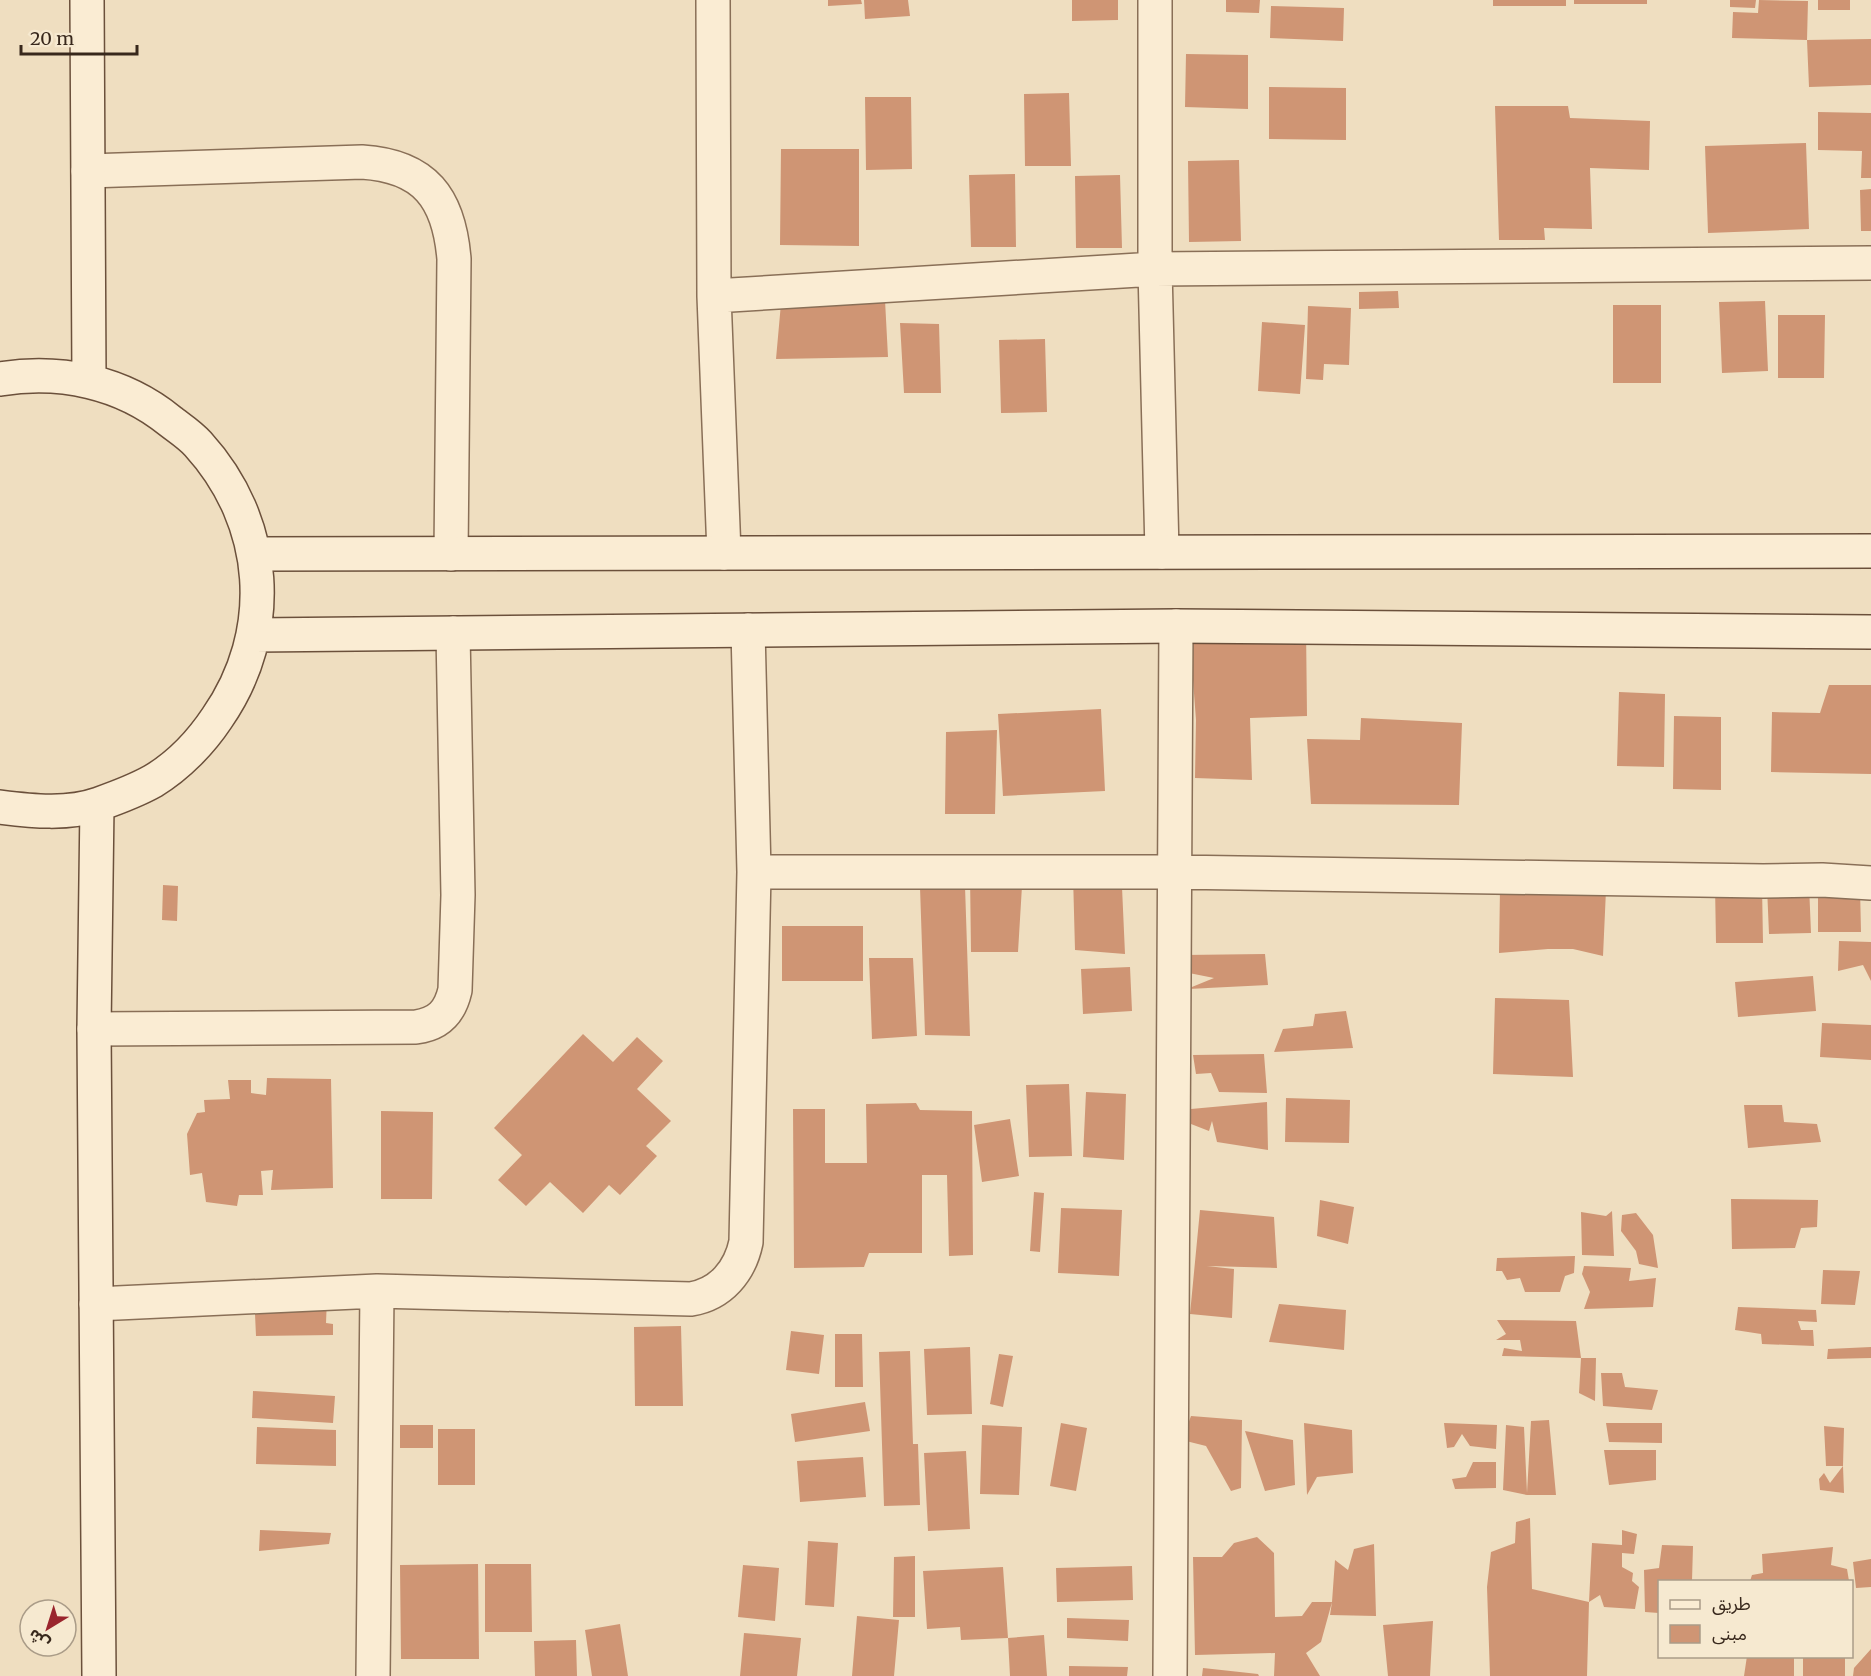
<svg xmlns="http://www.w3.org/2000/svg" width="1871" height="1676" font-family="Merriweather,'Noto Sans Arabic',serif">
  <rect width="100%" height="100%" fill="#efdec0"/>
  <!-- building -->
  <path fill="#cf9574" d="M 828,0 L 861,0 L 862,4 L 828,6 Z
    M 864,0 L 908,0 L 910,16 L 865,19 Z
    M 1072,0 L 1118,0 L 1118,20 L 1072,21 Z
    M 1226,0 L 1260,0 L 1259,13 L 1226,12 Z
    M 1493,0 L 1566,0 L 1566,6 L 1493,6 Z
    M 1574,0 L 1647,0 L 1647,4 L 1574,4 Z
    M 1730,0 L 1756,0 L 1755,8 L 1730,7 Z
    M 1759,0 L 1808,1 L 1807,40 L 1732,38 L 1733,12 L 1758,13 Z
    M 1818,0 L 1850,0 L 1850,10 L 1818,10 Z
    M 1271,6 L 1344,8 L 1343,41 L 1270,38 Z
    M 1871,39 L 1871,85 L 1809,87 L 1807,40 Z
    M 1186,54 L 1248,55 L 1248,109 L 1185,107 Z
    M 1269,87 L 1346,88 L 1346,140 L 1269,139 Z
    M 1069,93 L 1071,166 L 1025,166 L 1024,94 Z
    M 865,97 L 911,97 L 912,169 L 866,170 Z
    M 1495,106 L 1568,106 L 1570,118 L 1650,121 L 1649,170 L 1590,168 L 1592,229 L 1544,228 L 1545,240 L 1499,240 Z
    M 1818,112 L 1871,113 L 1871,178 L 1861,178 L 1862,151 L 1818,150 Z
    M 1806,143 L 1809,229 L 1708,233 L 1705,146 Z
    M 781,149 L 859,149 L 859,246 L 780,245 Z
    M 1239,160 L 1241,241 L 1189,242 L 1188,161 Z
    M 1015,174 L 1016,247 L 971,247 L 969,175 Z
    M 1120,175 L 1122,248 L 1076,248 L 1075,176 Z
    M 1871,189 L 1871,231 L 1861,231 L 1860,190 Z
    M 783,281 L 884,281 L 888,357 L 776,359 Z
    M 1398,291 L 1399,308 L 1359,309 L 1359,292 Z
    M 1765,301 L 1768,371 L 1722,373 L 1719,302 Z
    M 1613,305 L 1661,305 L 1661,383 L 1613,383 Z
    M 1308,306 L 1351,308 L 1349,365 L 1324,364 L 1323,380 L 1306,379 Z
    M 1778,315 L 1825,315 L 1824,378 L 1778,378 Z
    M 1262,322 L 1305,325 L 1300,394 L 1258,391 Z
    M 900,323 L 939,324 L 941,393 L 904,393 Z
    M 1045,339 L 1047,412 L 1001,413 L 999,340 Z
    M 1306,627 L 1307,716 L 1250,718 L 1252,780 L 1195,778 L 1196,720 L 1190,640 Z
    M 1829,685 L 1871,685 L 1871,774 L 1771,772 L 1772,712 L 1820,713 Z
    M 1619,692 L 1665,694 L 1664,767 L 1617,766 Z
    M 1101,709 L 1105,791 L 1003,796 L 998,714 Z
    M 1674,716 L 1721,717 L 1721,790 L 1673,789 Z
    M 1361,718 L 1462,723 L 1459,805 L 1311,804 L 1307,739 L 1360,740 Z
    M 997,730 L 995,814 L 945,814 L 946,732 Z
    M 970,874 L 1022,886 L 1018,952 L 971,952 Z
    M 1073,875 L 1122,887 L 1125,954 L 1075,950 Z
    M 163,885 L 178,886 L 177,921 L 162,920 Z
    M 1715,885 L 1762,885 L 1763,943 L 1716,943 Z
    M 1809,885 L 1811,933 L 1769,934 L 1767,887 Z
    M 965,886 L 970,1036 L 925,1035 L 920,887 Z
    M 1818,888 L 1860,888 L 1861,932 L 1818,932 Z
    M 1500,889 L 1606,890 L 1603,956 L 1573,949 L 1548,949 L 1499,953 Z
    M 782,926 L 863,926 L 863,981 L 782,981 Z
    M 1839,941 L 1871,942 L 1871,981 L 1863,965 L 1838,971 Z
    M 1265,954 L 1268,985 L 1187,989 L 1214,978 L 1189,973 L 1184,955 Z
    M 869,958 L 913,958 L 917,1036 L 872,1039 Z
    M 1130,967 L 1132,1011 L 1083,1014 L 1081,969 Z
    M 1813,976 L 1816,1011 L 1738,1017 L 1735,982 Z
    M 1495,998 L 1569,1000 L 1573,1077 L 1493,1074 Z
    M 1346,1011 L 1353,1048 L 1274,1052 L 1283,1029 L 1313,1026 L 1315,1014 Z
    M 1822,1023 L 1871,1025 L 1871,1060 L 1820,1057 Z
    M 583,1034 L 613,1062 L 637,1037 L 663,1061 L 637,1089 L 671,1121 L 646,1146 L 657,1156 L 620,1195 L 609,1185 L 583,1213 L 550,1182 L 526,1206 L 498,1180 L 522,1155 L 494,1128 Z
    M 1264,1054 L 1267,1093 L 1219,1092 L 1211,1073 L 1196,1074 L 1193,1055 Z
    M 267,1078 L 331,1079 L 333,1188 L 271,1190 L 273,1170 L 261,1171 L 263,1195 L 239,1195 L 237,1206 L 206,1202 L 202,1173 L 190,1175 L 187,1134 L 197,1113 L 205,1112 L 204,1100 L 230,1099 L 228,1080 L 251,1080 L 251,1093 L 266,1095 Z
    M 1069,1084 L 1072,1156 L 1029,1157 L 1026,1085 Z
    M 1086,1092 L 1126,1094 L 1124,1160 L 1083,1157 Z
    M 1286,1098 L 1350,1100 L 1349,1143 L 1285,1142 Z
    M 1267,1102 L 1268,1150 L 1217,1142 L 1212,1121 L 1209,1131 L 1191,1124 L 1191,1109 Z
    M 916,1103 L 920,1110 L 972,1111 L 973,1255 L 949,1256 L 947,1175 L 922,1175 L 922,1253 L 869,1253 L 864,1267 L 794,1268 L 793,1109 L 825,1109 L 825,1163 L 867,1163 L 866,1104 Z
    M 1744,1105 L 1782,1105 L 1784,1122 L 1817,1124 L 1821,1142 L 1748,1148 Z
    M 381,1111 L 433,1112 L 432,1199 L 381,1199 Z
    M 1010,1119 L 1019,1176 L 982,1182 L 974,1125 Z
    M 1034,1192 L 1044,1193 L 1040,1252 L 1030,1251 Z
    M 1731,1199 L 1818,1200 L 1817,1227 L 1801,1228 L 1795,1248 L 1732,1249 Z
    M 1320,1200 L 1354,1207 L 1348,1244 L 1317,1236 Z
    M 1061,1208 L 1122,1210 L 1119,1276 L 1058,1273 Z
    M 1200,1210 L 1274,1217 L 1277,1268 L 1207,1266 L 1234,1269 L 1232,1318 L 1190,1314 Z
    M 1612,1211 L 1614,1256 L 1582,1255 L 1581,1212 L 1606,1216 Z
    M 1636,1213 L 1653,1235 L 1658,1268 L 1639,1264 L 1636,1251 L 1621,1231 L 1622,1215 Z
    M 1575,1256 L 1574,1273 L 1565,1276 L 1560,1292 L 1525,1292 L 1520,1278 L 1507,1280 L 1502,1271 L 1496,1271 L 1497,1258 Z
    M 1584,1266 L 1631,1268 L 1629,1281 L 1656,1278 L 1653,1307 L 1584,1309 L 1590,1292 L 1582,1274 Z
    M 1823,1270 L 1860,1271 L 1855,1305 L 1821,1304 Z
    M 254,1292 L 327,1298 L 326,1323 L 333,1324 L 333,1335 L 256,1336 Z
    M 1279,1304 L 1346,1310 L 1344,1350 L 1269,1342 Z
    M 1738,1307 L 1816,1310 L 1817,1322 L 1798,1321 L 1801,1330 L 1813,1330 L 1814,1346 L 1762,1344 L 1761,1334 L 1735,1330 Z
    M 1497,1320 L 1576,1321 L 1581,1358 L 1502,1356 L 1504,1348 L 1522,1351 L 1520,1340 L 1496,1340 L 1506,1334 Z
    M 681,1326 L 683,1406 L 635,1406 L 634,1327 Z
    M 791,1331 L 824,1335 L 819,1374 L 786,1370 Z
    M 835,1334 L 862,1334 L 863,1387 L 835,1387 Z
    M 970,1347 L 972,1414 L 927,1415 L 924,1349 Z
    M 1871,1347 L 1871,1358 L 1827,1359 L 1828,1349 Z
    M 910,1351 L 913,1444 L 918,1444 L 920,1505 L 884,1506 L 879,1352 Z
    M 999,1354 L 1013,1356 L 1003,1407 L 990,1404 Z
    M 1581,1358 L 1596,1358 L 1595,1401 L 1579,1393 Z
    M 1601,1373 L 1622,1373 L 1625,1387 L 1658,1390 L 1652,1410 L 1603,1406 Z
    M 253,1391 L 335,1396 L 333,1423 L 252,1418 Z
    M 865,1402 L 870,1431 L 795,1442 L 791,1414 Z
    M 1191,1416 L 1242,1420 L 1241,1488 L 1231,1491 L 1206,1446 L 1182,1440 Z
    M 1549,1420 L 1556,1495 L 1527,1495 L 1503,1490 L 1506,1425 L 1524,1427 L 1527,1493 L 1531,1421 Z
    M 1061,1423 L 1087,1428 L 1076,1491 L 1050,1486 Z
    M 1304,1423 L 1352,1430 L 1353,1473 L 1317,1477 L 1307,1495 Z
    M 1444,1423 L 1497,1425 L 1496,1449 L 1470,1446 L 1462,1434 L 1454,1447 L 1447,1448 Z
    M 1606,1423 L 1662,1423 L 1662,1443 L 1609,1442 Z
    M 400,1425 L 433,1425 L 433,1448 L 400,1448 Z
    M 982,1425 L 1022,1427 L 1019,1495 L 980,1494 Z
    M 1824,1426 L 1844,1428 L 1843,1466 L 1826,1466 Z
    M 257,1427 L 336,1430 L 336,1466 L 256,1464 Z
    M 438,1429 L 475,1429 L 475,1485 L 438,1485 Z
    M 1245,1431 L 1293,1440 L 1295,1485 L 1265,1491 Z
    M 1604,1450 L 1656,1450 L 1656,1480 L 1609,1485 Z
    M 966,1451 L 970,1529 L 928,1531 L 924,1453 Z
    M 863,1457 L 866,1497 L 800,1502 L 797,1461 Z
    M 1473,1462 L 1496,1462 L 1496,1488 L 1455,1489 L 1452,1479 L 1466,1477 Z
    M 1843,1466 L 1844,1493 L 1820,1490 L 1819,1479 L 1824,1473 L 1830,1483 Z
    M 1530,1518 L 1532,1589 L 1589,1602 L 1587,1676 L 1490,1676 L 1487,1587 L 1491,1552 L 1515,1543 L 1516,1522 Z
    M 260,1530 L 331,1533 L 329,1544 L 259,1551 Z
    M 1622,1530 L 1637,1534 L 1634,1554 L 1622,1553 L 1622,1567 L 1633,1573 L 1632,1581 L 1639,1587 L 1635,1609 L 1604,1607 L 1600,1595 L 1589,1602 L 1592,1543 L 1622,1545 Z
    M 1257,1537 L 1274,1553 L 1275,1617 L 1302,1616 L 1312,1602 L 1332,1602 L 1335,1560 L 1348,1570 L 1354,1549 L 1374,1544 L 1376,1616 L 1330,1615 L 1332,1602 L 1321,1642 L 1306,1653 L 1320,1676 L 1274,1676 L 1275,1653 L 1195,1655 L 1193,1557 L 1222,1557 L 1234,1543 Z
    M 808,1541 L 838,1543 L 834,1607 L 805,1605 Z
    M 1662,1545 L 1693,1546 L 1692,1581 L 1659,1581 L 1659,1613 L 1645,1612 L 1644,1570 L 1659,1568 Z
    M 1833,1547 L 1831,1565 L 1847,1569 L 1849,1581 L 1750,1581 L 1752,1575 L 1763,1573 L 1762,1554 Z
    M 915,1556 L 915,1617 L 893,1617 L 894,1557 Z
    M 1871,1559 L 1871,1587 L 1856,1588 L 1853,1562 Z
    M 478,1564 L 479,1659 L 401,1659 L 400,1565 Z
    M 485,1564 L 531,1564 L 532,1632 L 485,1632 Z
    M 743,1565 L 779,1568 L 775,1621 L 738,1617 Z
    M 1132,1566 L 1133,1600 L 1057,1602 L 1056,1568 Z
    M 1003,1567 L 1008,1638 L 961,1640 L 960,1627 L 927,1629 L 923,1571 Z
    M 857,1616 L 899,1620 L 894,1676 L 852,1676 Z
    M 1067,1618 L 1129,1620 L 1128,1641 L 1067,1638 Z
    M 1433,1621 L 1430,1676 L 1388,1676 L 1383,1625 Z
    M 620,1624 L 628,1676 L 592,1676 L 585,1630 Z
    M 744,1633 L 801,1638 L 797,1676 L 740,1676 Z
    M 1044,1635 L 1047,1676 L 1010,1676 L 1008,1638 Z
    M 576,1640 L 577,1676 L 535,1676 L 534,1641 Z
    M 1871,1649 L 1871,1676 L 1853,1676 L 1854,1668 Z
    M 1747,1656 L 1794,1657 L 1794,1676 L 1744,1676 Z
    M 1803,1656 L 1845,1656 L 1845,1676 L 1803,1676 Z
    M 1069,1666 L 1128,1667 L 1127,1676 L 1069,1676 Z
    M 1203,1668 L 1258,1674 L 1259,1676 L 1202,1676 Z"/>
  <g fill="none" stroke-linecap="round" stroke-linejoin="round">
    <defs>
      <path id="street" d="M 713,0 L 714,296 L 724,553
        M 1155,0 L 1155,269 L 1162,552
        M 88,171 L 362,162 C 425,166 449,198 454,259 L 451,554
        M 714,296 L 1155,269 L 1871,263
        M 748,630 L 754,872
        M 94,1029 L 416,1027 C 439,1024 450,1012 455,990 L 458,895 L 453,633
        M 96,1304 L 377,1291 L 691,1299 C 721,1294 740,1271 746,1242 L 754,872 L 1173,872 L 1763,881 L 1822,880 L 1871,883
        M 373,1676 L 377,1291
        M 1170,1676 L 1176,626"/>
      <path id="secondary" d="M 87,0 L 89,380
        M 0,379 C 60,369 122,382 170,421 C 179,428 190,435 198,444 C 269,522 277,632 217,718 C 201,742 178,766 153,781 C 137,790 116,798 99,804 C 68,815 32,811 0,807
        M 255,554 L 1871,551
        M 255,635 L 1176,626 L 1871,632
        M 97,805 L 94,1029 L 99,1676"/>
    </defs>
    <!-- street casing -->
    <use href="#street" stroke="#896f57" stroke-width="36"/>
    <!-- secondary casing -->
    <use href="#secondary" stroke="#6b503b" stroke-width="36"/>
    <!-- street -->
    <use href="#street" stroke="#faecd3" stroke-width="33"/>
    <!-- secondary -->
    <use href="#secondary" stroke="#faecd3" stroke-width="33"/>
  </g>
  <!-- legend -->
  <rect x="1658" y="1580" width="195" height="78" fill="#f6e9d0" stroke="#aa9c88" stroke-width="1.5"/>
  <rect x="1670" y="1600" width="30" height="9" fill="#faecd3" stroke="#aa9c88" stroke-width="1.5"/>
  <text x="1712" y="1610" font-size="18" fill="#38281c">طريق</text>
  <rect x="1670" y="1625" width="30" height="18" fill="#cf9574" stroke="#aa9c88" stroke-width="1.5"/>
  <text x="1712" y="1640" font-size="18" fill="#38281c">مبنى</text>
  <!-- north arrow -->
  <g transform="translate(48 1628) rotate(218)"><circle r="28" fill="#f6e9d0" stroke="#aa9c88" stroke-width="1.5"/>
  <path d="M0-4.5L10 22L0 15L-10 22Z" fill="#9a252d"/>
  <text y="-9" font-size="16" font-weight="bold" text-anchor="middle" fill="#38281c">ش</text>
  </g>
  <!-- scale -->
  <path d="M21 45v9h116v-9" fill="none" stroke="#38281c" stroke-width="3"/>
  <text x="30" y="45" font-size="18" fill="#38281c" stroke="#f6e9d0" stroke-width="4.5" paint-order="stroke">20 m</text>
</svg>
